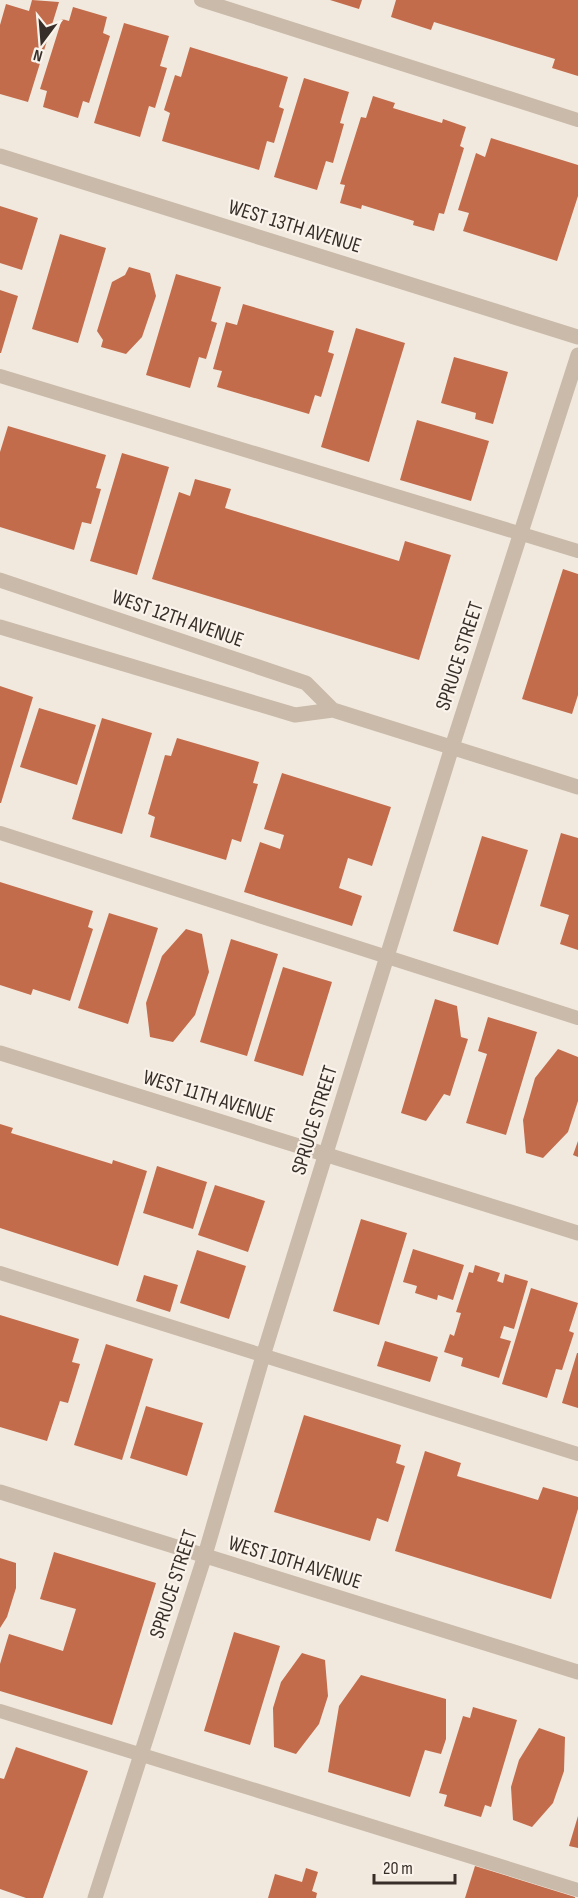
<svg xmlns="http://www.w3.org/2000/svg" width="578" height="1898" font-family="'Sofia Sans Condensed',sans-serif">
  <rect width="100%" height="100%" fill="#f2e9de"/>
  <!-- building -->
  <path fill="#c26c4c" d="M 32,0 L 59,2 L 28,102 L 0,94 L 0,25 L 6,4 L 29,11 Z
    M 330,0 L 362,0 L 359,9 Z
    M 396,0 L 578,0 L 578,76 L 552,68 L 555,59 L 434,22 L 431,30 L 391,17 Z
    M 73,7 L 107,17 L 103,33 L 110,36 L 89,103 L 83,101 L 78,118 L 43,107 L 47,91 L 40,89 L 62,19 L 69,21 Z
    M 124,23 L 169,36 L 160,66 L 167,68 L 155,108 L 149,106 L 140,137 L 94,123 Z
    M 190,47 L 288,77 L 279,107 L 284,109 L 274,143 L 267,141 L 259,170 L 162,141 L 170,113 L 164,110 L 175,75 L 181,77 Z
    M 304,78 L 349,92 L 340,123 L 344,124 L 333,163 L 326,161 L 317,190 L 274,177 Z
    M 373,96 L 395,103 L 393,108 L 442,123 L 443,119 L 466,127 L 460,146 L 464,148 L 444,214 L 439,213 L 434,231 L 413,225 L 414,221 L 362,205 L 361,209 L 340,203 L 345,185 L 340,184 L 361,117 L 366,118 Z
    M 491,138 L 578,165 L 578,196 L 557,261 L 463,231 L 469,213 L 458,210 L 476,153 L 485,157 Z
    M 0,206 L 38,218 L 22,270 L 0,263 Z
    M 60,234 L 106,248 L 78,343 L 32,329 Z
    M 129,267 L 150,273 L 156,296 L 142,337 L 126,354 L 101,347 L 103,340 L 97,331 L 112,282 L 125,275 Z
    M 176,274 L 221,287 L 211,321 L 217,323 L 206,359 L 199,357 L 190,388 L 146,375 Z
    M 0,290 L 18,296 L 1,353 L 0,353 Z
    M 243,304 L 334,331 L 328,352 L 334,354 L 321,397 L 315,395 L 309,414 L 217,387 L 222,371 L 213,369 L 226,322 L 237,325 Z
    M 356,328 L 405,343 L 369,462 L 321,447 Z
    M 454,357 L 508,372 L 493,424 L 475,419 L 476,413 L 441,403 Z
    M 417,420 L 489,441 L 471,501 L 400,480 Z
    M 8,426 L 106,455 L 96,488 L 101,489 L 91,524 L 82,522 L 74,550 L 0,527 L 0,452 Z
    M 122,453 L 169,467 L 137,575 L 90,561 Z
    M 195,479 L 231,489 L 225,508 L 399,561 L 405,541 L 451,555 L 419,660 L 152,579 L 179,492 L 190,496 Z
    M 563,569 L 578,574 L 578,695 L 572,714 L 522,699 Z
    M 0,686 L 33,697 L 1,803 L 0,803 Z
    M 39,708 L 96,725 L 77,785 L 20,767 Z
    M 102,718 L 152,733 L 122,834 L 72,819 Z
    M 177,738 L 259,762 L 253,783 L 258,784 L 241,842 L 232,839 L 226,860 L 150,837 L 155,817 L 148,814 L 165,755 L 171,756 Z
    M 282,773 L 391,807 L 372,866 L 348,858 L 339,888 L 362,896 L 352,926 L 244,892 L 260,842 L 280,849 L 284,835 L 264,829 Z
    M 561,833 L 578,838 L 578,950 L 560,944 L 569,915 L 540,906 Z
    M 482,836 L 528,850 L 498,945 L 453,931 Z
    M 0,882 L 93,911 L 88,927 L 93,929 L 70,1001 L 33,989 L 31,995 L 0,985 Z
    M 109,913 L 158,928 L 128,1024 L 78,1008 Z
    M 186,929 L 202,934 L 209,972 L 195,1015 L 173,1042 L 150,1037 L 146,1003 L 162,956 Z
    M 231,939 L 278,954 L 247,1056 L 200,1042 Z
    M 283,967 L 332,982 L 303,1076 L 254,1061 Z
    M 435,999 L 457,1006 L 461,1037 L 468,1039 L 450,1096 L 444,1094 L 426,1121 L 401,1113 Z
    M 488,1017 L 537,1032 L 506,1135 L 466,1123 L 487,1054 L 478,1051 Z
    M 558,1049 L 578,1057 L 578,1101 L 568,1132 L 543,1158 L 526,1153 L 523,1120 L 535,1078 Z
    M 0,1124 L 13,1128 L 11,1133 L 112,1164 L 113,1160 L 147,1171 L 118,1266 L 0,1228 Z
    M 578,1141 L 578,1157 L 573,1155 Z
    M 157,1166 L 207,1182 L 193,1229 L 143,1213 Z
    M 215,1185 L 265,1201 L 248,1252 L 198,1235 Z
    M 361,1219 L 407,1233 L 379,1325 L 333,1311 Z
    M 413,1249 L 464,1265 L 453,1300 L 438,1295 L 437,1300 L 415,1293 L 417,1286 L 403,1282 Z
    M 197,1250 L 246,1266 L 229,1319 L 180,1303 Z
    M 475,1265 L 500,1273 L 497,1281 L 503,1283 L 505,1274 L 528,1281 L 514,1329 L 504,1326 L 500,1338 L 511,1341 L 499,1378 L 461,1366 L 463,1358 L 444,1352 L 450,1334 L 454,1336 L 461,1313 L 456,1312 L 469,1272 L 473,1273 Z
    M 144,1275 L 178,1285 L 170,1312 L 136,1301 Z
    M 531,1288 L 578,1303 L 569,1331 L 574,1333 L 562,1370 L 556,1369 L 547,1398 L 502,1384 Z
    M 0,1315 L 79,1339 L 72,1362 L 80,1364 L 68,1403 L 60,1401 L 47,1441 L 0,1427 Z
    M 385,1341 L 438,1357 L 430,1382 L 377,1366 Z
    M 106,1344 L 153,1359 L 122,1460 L 74,1445 Z
    M 577,1353 L 578,1353 L 578,1408 L 562,1403 Z
    M 146,1406 L 203,1423 L 187,1476 L 130,1458 Z
    M 304,1415 L 401,1445 L 396,1463 L 405,1466 L 388,1522 L 377,1518 L 370,1541 L 274,1512 Z
    M 425,1451 L 461,1463 L 457,1476 L 538,1500 L 543,1487 L 578,1497 L 578,1509 L 551,1599 L 395,1551 Z
    M 54,1552 L 156,1583 L 112,1725 L 0,1691 L 0,1664 L 9,1634 L 63,1651 L 76,1609 L 40,1599 Z
    M 0,1558 L 16,1563 L 16,1588 L 7,1617 L 0,1628 Z
    M 234,1632 L 280,1646 L 250,1745 L 204,1731 Z
    M 302,1653 L 325,1660 L 328,1696 L 319,1724 L 296,1754 L 274,1747 L 273,1708 L 281,1682 Z
    M 361,1675 L 446,1699 L 446,1739 L 441,1754 L 425,1750 L 410,1797 L 328,1772 L 339,1706 Z
    M 473,1707 L 517,1720 L 491,1807 L 485,1805 L 481,1817 L 444,1806 L 447,1795 L 439,1793 L 463,1716 L 470,1718 Z
    M 539,1728 L 565,1737 L 564,1771 L 553,1803 L 532,1827 L 513,1820 L 511,1787 L 519,1760 Z
    M 16,1747 L 88,1771 L 43,1898 L 26,1898 L 0,1889 L 0,1778 L 4,1779 Z
    M 578,1816 L 578,1848 L 569,1846 Z
    M 475,1866 L 575,1897 L 575,1898 L 465,1898 Z
    M 306,1868 L 318,1872 L 312,1891 L 317,1893 L 316,1898 L 268,1898 L 275,1874 L 302,1882 Z"/>
  <g fill="none" stroke-linecap="round" stroke-linejoin="round">
    <!-- service -->
    <path stroke="#cabaaa" stroke-width="14" d="M 201,0 L 578,120
      M 0,376 L 578,551
      M 0,833 L 578,1018
      M 0,1273 L 578,1454
      M 0,1711 L 578,1890"/>
    <!-- minor -->
    <path stroke="#cabaaa" stroke-width="15" d="M 0,156 L 578,337
      M 0,1053 L 578,1233
      M 0,1492 L 578,1672
      M 95,1898 L 205,1555 L 263,1356 L 452,747 L 578,355"/>
    <!-- tertiary -->
    <path stroke="#cabaaa" stroke-width="15" d="M 0,580 L 306,683 L 333,710
      M 0,627 L 295,715 L 333,710 L 578,787"/>
  </g>
  <g text-anchor="middle" stroke-width="4.5" stroke-linejoin="round" paint-order="stroke">
    <!-- street labels -->
    <g font-size="21" fill="#382e29" stroke="#f9f3eb">
      <text transform="translate(295 226) rotate(17)" y="7">WEST 13TH AVENUE</text>
      <text transform="translate(178 618) rotate(19)" y="7">WEST 12TH AVENUE</text>
      <text transform="translate(459 656) rotate(-72)" y="7">SPRUCE STREET</text>
      <text transform="translate(209 1096) rotate(17)" y="7">WEST 11TH AVENUE</text>
      <text transform="translate(314 1120) rotate(-73)" y="7">SPRUCE STREET</text>
      <text transform="translate(295 1562) rotate(17)" y="7">WEST 10TH AVENUE</text>
      <text transform="translate(173 1584) rotate(-72)" y="7">SPRUCE STREET</text>
    </g>
  </g>
  <!-- north arrow -->
  <g transform="translate(42 42) rotate(196)" stroke="#f9f3eb" stroke-width="4.5" paint-order="stroke">
  <path d="M0-4.5L10 22L0 15L-10 22Z" fill="#382e29"/>
  <text y="-9" font-size="16" font-weight="bold" text-anchor="middle" fill="#382e29">N</text>
  </g>
  <!-- scale -->
  <path d="M374 1874v9h81v-9" fill="none" stroke="#382e29" stroke-width="3"/>
  <text x="383" y="1874" font-size="18" fill="#382e29" stroke="#f9f3eb" stroke-width="4.5" paint-order="stroke">20 m</text>
</svg>
